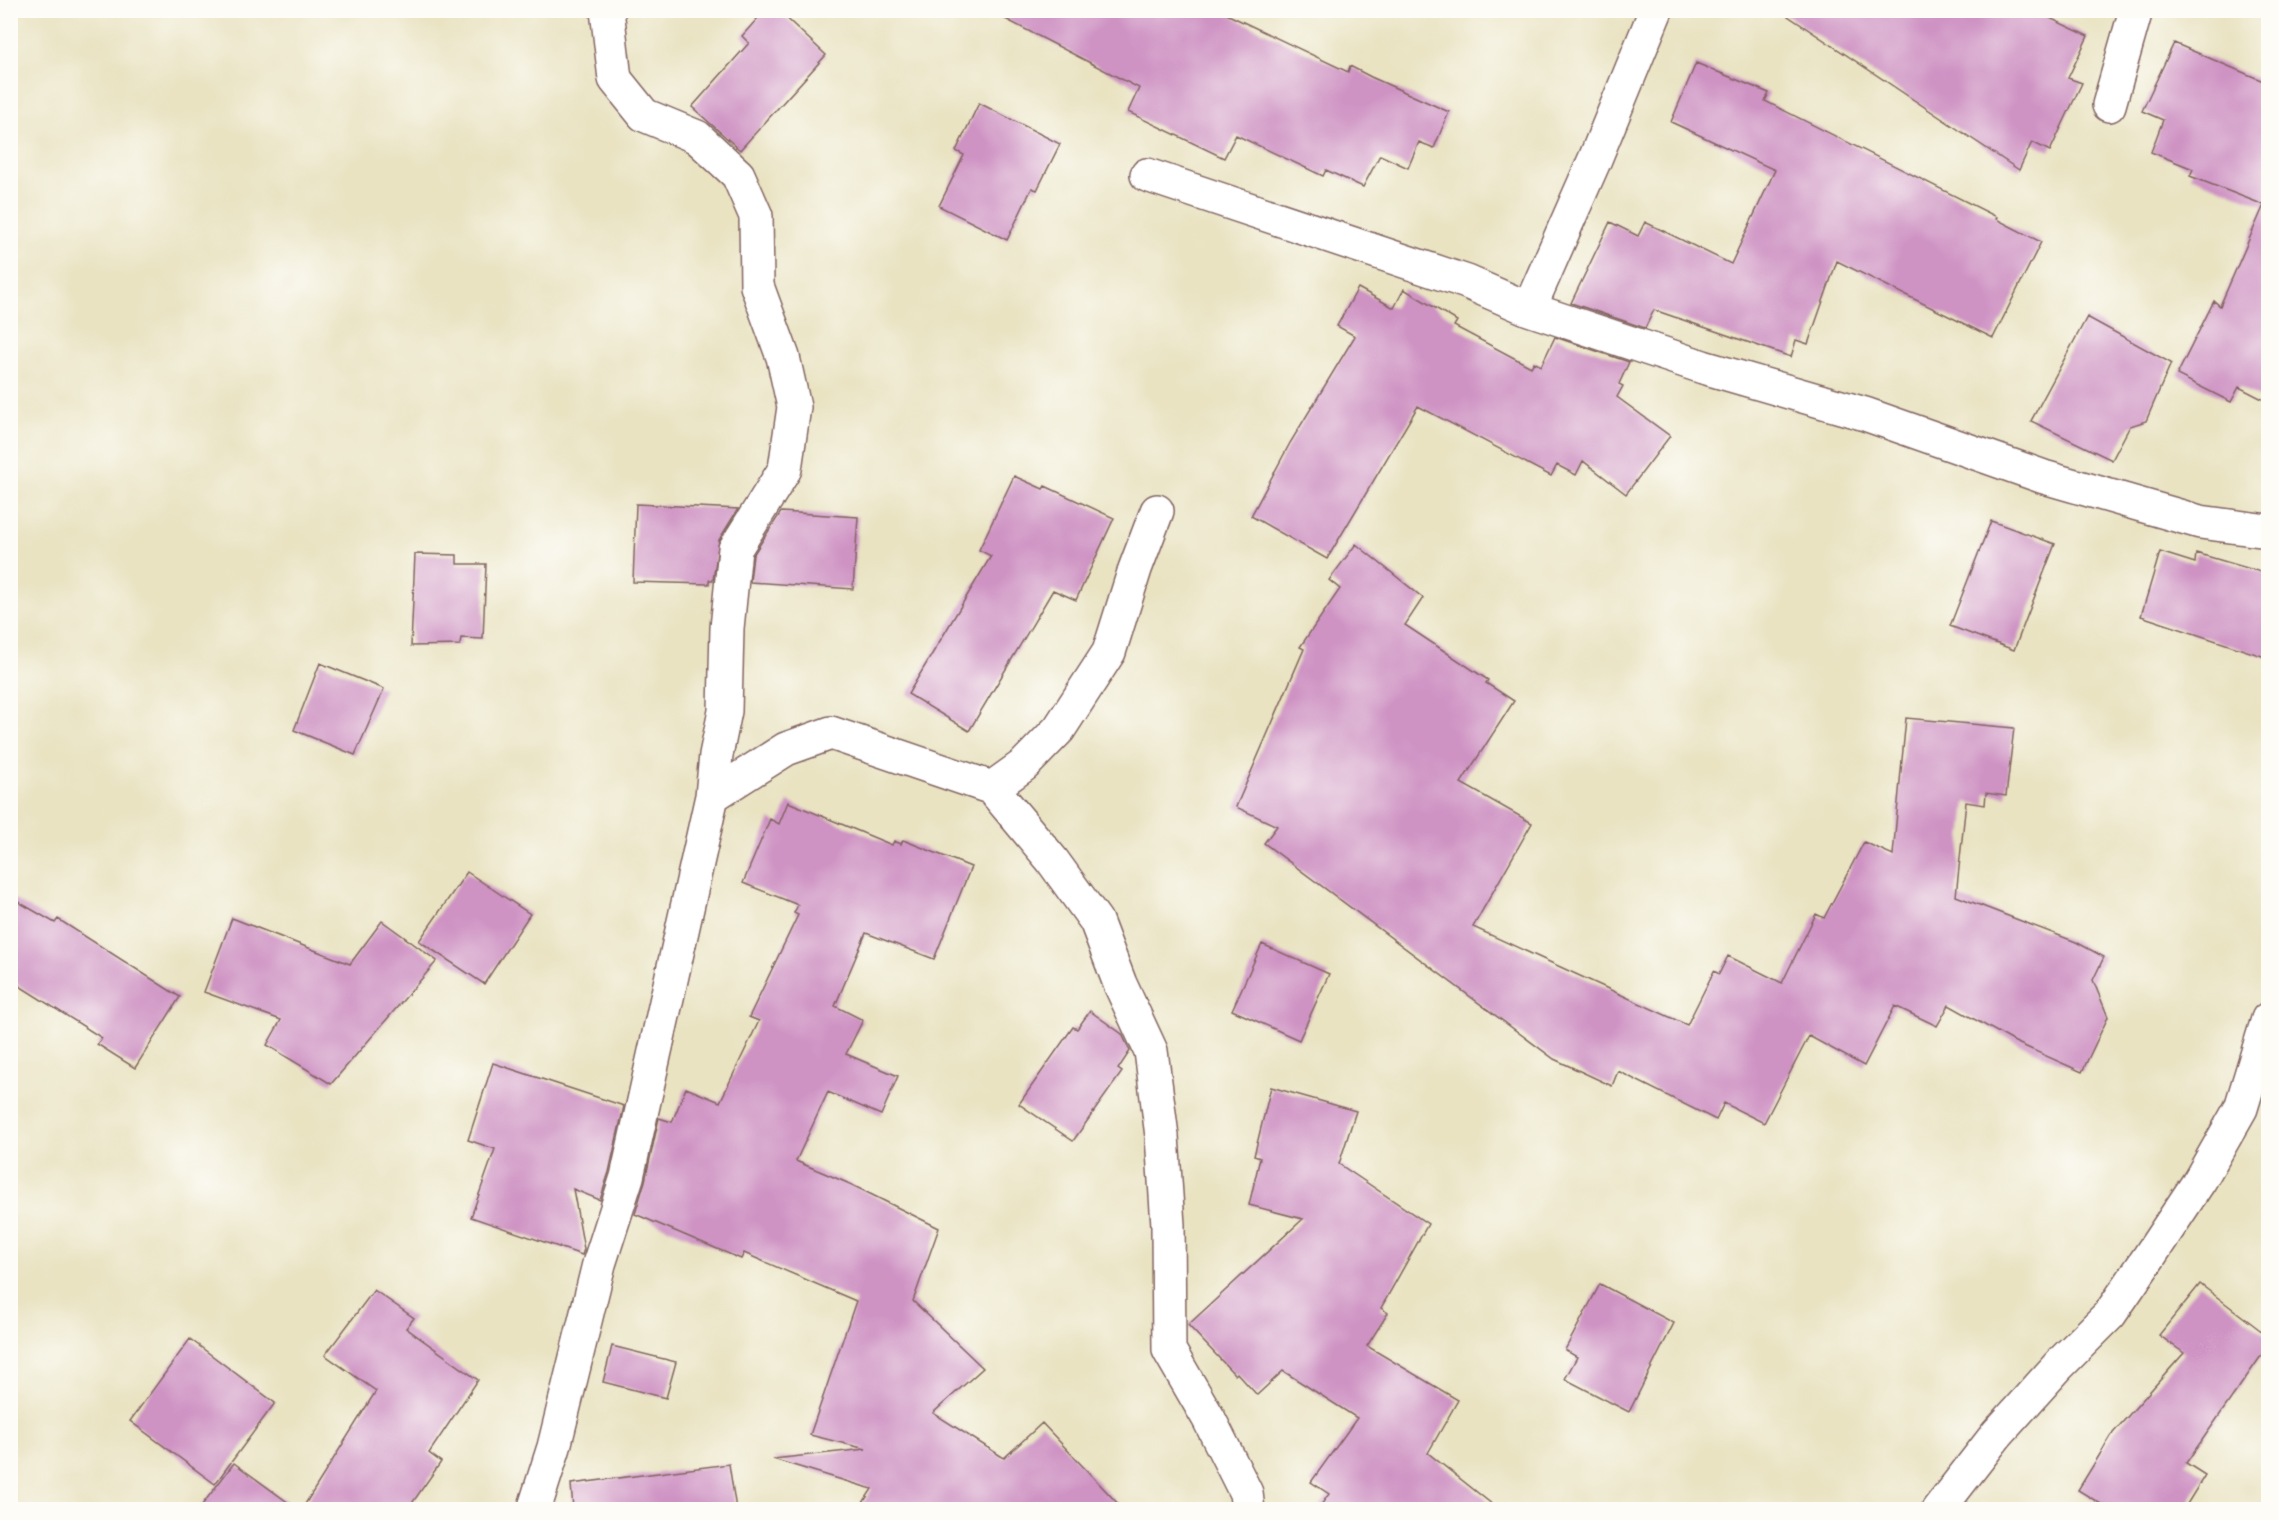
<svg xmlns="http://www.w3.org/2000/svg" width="2279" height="1520" font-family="'Old Standard TT',serif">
  <rect width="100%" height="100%" fill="#fdfcf7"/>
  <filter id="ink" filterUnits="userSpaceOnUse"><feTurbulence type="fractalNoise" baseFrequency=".0167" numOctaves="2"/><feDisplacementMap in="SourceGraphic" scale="12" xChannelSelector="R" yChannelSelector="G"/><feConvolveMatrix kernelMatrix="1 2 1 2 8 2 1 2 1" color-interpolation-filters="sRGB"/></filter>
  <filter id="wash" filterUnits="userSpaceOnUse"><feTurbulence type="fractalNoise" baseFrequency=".008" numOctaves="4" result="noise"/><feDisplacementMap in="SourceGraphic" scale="24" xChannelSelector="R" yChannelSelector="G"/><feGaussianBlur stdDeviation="1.35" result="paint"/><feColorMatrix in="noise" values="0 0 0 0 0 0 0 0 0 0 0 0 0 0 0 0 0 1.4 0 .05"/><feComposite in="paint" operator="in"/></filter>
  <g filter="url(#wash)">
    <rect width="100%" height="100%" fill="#e9e3c2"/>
    <g id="blocks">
      <!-- building -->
      <path fill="#ce92c3" d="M 765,10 L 778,10 L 826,55 L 740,150 L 692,107 L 749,43 L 742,36 Z
        M 988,10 L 1218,10 L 1348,72 L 1350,66 L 1371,77 L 1449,112 L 1434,148 L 1419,142 L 1408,168 L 1380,155 L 1363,187 L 1326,170 L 1323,176 L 1236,135 L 1224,158 L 1128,112 L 1139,88 Z
        M 1779,10 L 2033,10 L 2088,36 L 2068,78 L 2082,83 L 2050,151 L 2032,142 L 2019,170 Z
        M 2174,43 L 2268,83 L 2268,402 L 2239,387 L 2231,402 L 2177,375 L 2214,301 L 2220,306 L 2264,205 L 2190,176 L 2193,169 L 2151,152 L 2163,120 L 2142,111 Z
        M 1696,63 L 1769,93 L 1765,101 L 1997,217 L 1996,219 L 2041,242 L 1993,338 L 1837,261 L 1808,344 L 1796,340 L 1791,357 L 1654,310 L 1645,328 L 1571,303 L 1610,222 L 1638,236 L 1645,222 L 1731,264 L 1775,170 L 1671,122 Z
        M 979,103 L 1060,144 L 1037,190 L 1032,188 L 1007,240 L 939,206 L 964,155 L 956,151 Z
        M 1358,288 L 1394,308 L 1404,289 L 1457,321 L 1454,326 L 1531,367 L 1534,362 L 1541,366 L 1555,337 L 1629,362 L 1619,384 L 1623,386 L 1617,397 L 1670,436 L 1626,494 L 1583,461 L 1576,475 L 1557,465 L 1551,476 L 1418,406 L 1327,559 L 1251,516 L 1290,443 L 1355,336 L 1337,326 Z
        M 2087,317 L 2171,363 L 2146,421 L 2130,426 L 2112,460 L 2031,421 Z
        M 1014,476 L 1043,489 L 1045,486 L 1114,518 L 1076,600 L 1053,590 L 969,731 L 908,694 L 991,556 L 979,550 Z
        M 636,504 L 738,509 L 719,540 L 713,580 L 709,580 L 709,584 L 633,582 Z
        M 781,512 L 858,517 L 853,589 L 750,582 L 753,555 Z
        M 1991,521 L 2055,544 L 2014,650 L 1950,626 Z
        M 1356,544 L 1423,598 L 1405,625 L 1488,680 L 1486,683 L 1514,701 L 1461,783 L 1532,823 L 1473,927 L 1687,1025 L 1714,971 L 1719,974 L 1728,956 L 1782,983 L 1816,914 L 1824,918 L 1864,842 L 1893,855 L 1906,718 L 2014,728 L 2006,796 L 1986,793 L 1985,805 L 1966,802 L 1956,896 L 2076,942 L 2104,957 L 2093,980 L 2108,1017 L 2082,1072 L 2015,1042 L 1949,1005 L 1937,1026 L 1895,1006 L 1864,1066 L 1809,1036 L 1764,1123 L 1724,1103 L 1716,1120 L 1618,1071 L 1612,1086 L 1554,1059 L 1264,843 L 1277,826 L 1236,807 L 1304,649 L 1300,647 L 1340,589 L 1329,580 Z
        M 2160,552 L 2195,563 L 2196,553 L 2268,574 L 2268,658 L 2141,616 Z
        M 415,554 L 457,555 L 457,564 L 486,564 L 483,639 L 461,638 L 460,645 L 411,646 Z
        M 320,663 L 384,689 L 355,755 L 294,730 Z
        M 788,802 L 892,845 L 894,841 L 901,844 L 903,840 L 971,867 L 934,959 L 866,933 L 835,1006 L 863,1020 L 846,1054 L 898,1076 L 881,1115 L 828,1092 L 796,1161 L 850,1184 L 939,1228 L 913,1301 L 983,1368 L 933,1413 L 1004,1458 L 1042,1423 L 1123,1509 L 859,1509 L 872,1489 L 773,1459 L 866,1449 L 810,1435 L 856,1301 L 744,1253 L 741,1259 L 635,1214 L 645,1181 L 659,1118 L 672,1122 L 686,1088 L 720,1102 L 759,1021 L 749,1017 L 798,915 L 794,913 L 798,905 L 743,883 L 770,819 L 779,824 Z
        M 467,872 L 530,914 L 484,984 L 419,941 Z
        M 10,897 L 55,923 L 58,919 L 180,997 L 135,1068 L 97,1044 L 102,1038 L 10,980 Z
        M 232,918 L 350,964 L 382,921 L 437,961 L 331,1084 L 267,1045 L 281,1020 L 204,992 Z
        M 1262,944 L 1329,974 L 1299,1040 L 1232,1010 Z
        M 1090,1011 L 1122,1034 L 1130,1051 L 1118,1069 L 1122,1072 L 1073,1141 L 1019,1104 L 1073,1027 L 1077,1029 Z
        M 493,1063 L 624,1106 L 609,1172 L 600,1200 L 573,1189 L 584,1249 L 582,1255 L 471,1217 L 495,1149 L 468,1140 Z
        M 1271,1087 L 1356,1111 L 1339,1164 L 1428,1224 L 1381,1308 L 1388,1313 L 1367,1346 L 1458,1400 L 1428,1453 L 1498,1509 L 1318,1509 L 1329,1494 L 1311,1482 L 1357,1418 L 1283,1371 L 1257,1395 L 1237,1373 L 1235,1375 L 1188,1325 L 1303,1219 L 1249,1205 L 1260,1158 L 1254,1156 Z
        M 1600,1284 L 1674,1323 L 1629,1412 L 1565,1379 L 1577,1357 L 1565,1350 Z
        M 2200,1284 L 2268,1336 L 2268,1346 L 2186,1463 L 2205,1475 L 2184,1509 L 2109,1509 L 2078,1490 L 2113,1433 L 2184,1353 L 2159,1335 Z
        M 374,1290 L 414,1318 L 406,1328 L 478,1380 L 429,1453 L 441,1462 L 408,1509 L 302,1509 L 376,1391 L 325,1355 Z
        M 190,1339 L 275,1403 L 215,1484 L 130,1421 Z
        M 612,1346 L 676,1362 L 666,1398 L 603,1382 Z
        M 234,1463 L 297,1509 L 199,1509 Z
        M 729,1464 L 736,1509 L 573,1509 L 571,1484 Z"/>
    </g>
  </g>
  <g filter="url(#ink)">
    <use href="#blocks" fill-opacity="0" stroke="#826460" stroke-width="1.5"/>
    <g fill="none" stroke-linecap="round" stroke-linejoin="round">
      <defs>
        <path id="street" d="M 2109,105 L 2136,10
          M 1147,175 L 1467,282 L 1529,309 L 1703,367 L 1865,414 L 2044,477 L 2200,522 L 2268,531
          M 1529,309 L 1595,159 L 1656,10
          M 992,788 L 1052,860 L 1096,921 L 1120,984 L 1151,1051 L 1162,1136 L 1168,1225 L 1169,1350 L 1209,1419 L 1246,1493 L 1248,1510
          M 712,796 L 786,749 L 831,733 L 992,788 L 1024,765 L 1059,729 L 1109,652 L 1135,569 L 1157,511
          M 534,1510 L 554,1447 L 599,1264 L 627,1177 L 712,796 L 716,755 L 725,711 L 727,628 L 735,549 L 785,469 L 794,407 L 783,357 L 757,286 L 756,216 L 738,175 L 697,137 L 644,115 L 615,79 L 607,10
          M 1938,1510 L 1997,1434 L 2059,1365 L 2110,1314 L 2149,1257 L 2200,1180 L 2241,1108 L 2268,1019"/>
      </defs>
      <!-- street casing -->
      <use href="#street" stroke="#826460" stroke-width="36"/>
      <!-- street -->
      <use href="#street" stroke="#fff" stroke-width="33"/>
    </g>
  </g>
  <!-- margin -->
  <rect width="2279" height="1520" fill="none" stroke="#fdfcf7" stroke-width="36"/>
</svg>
